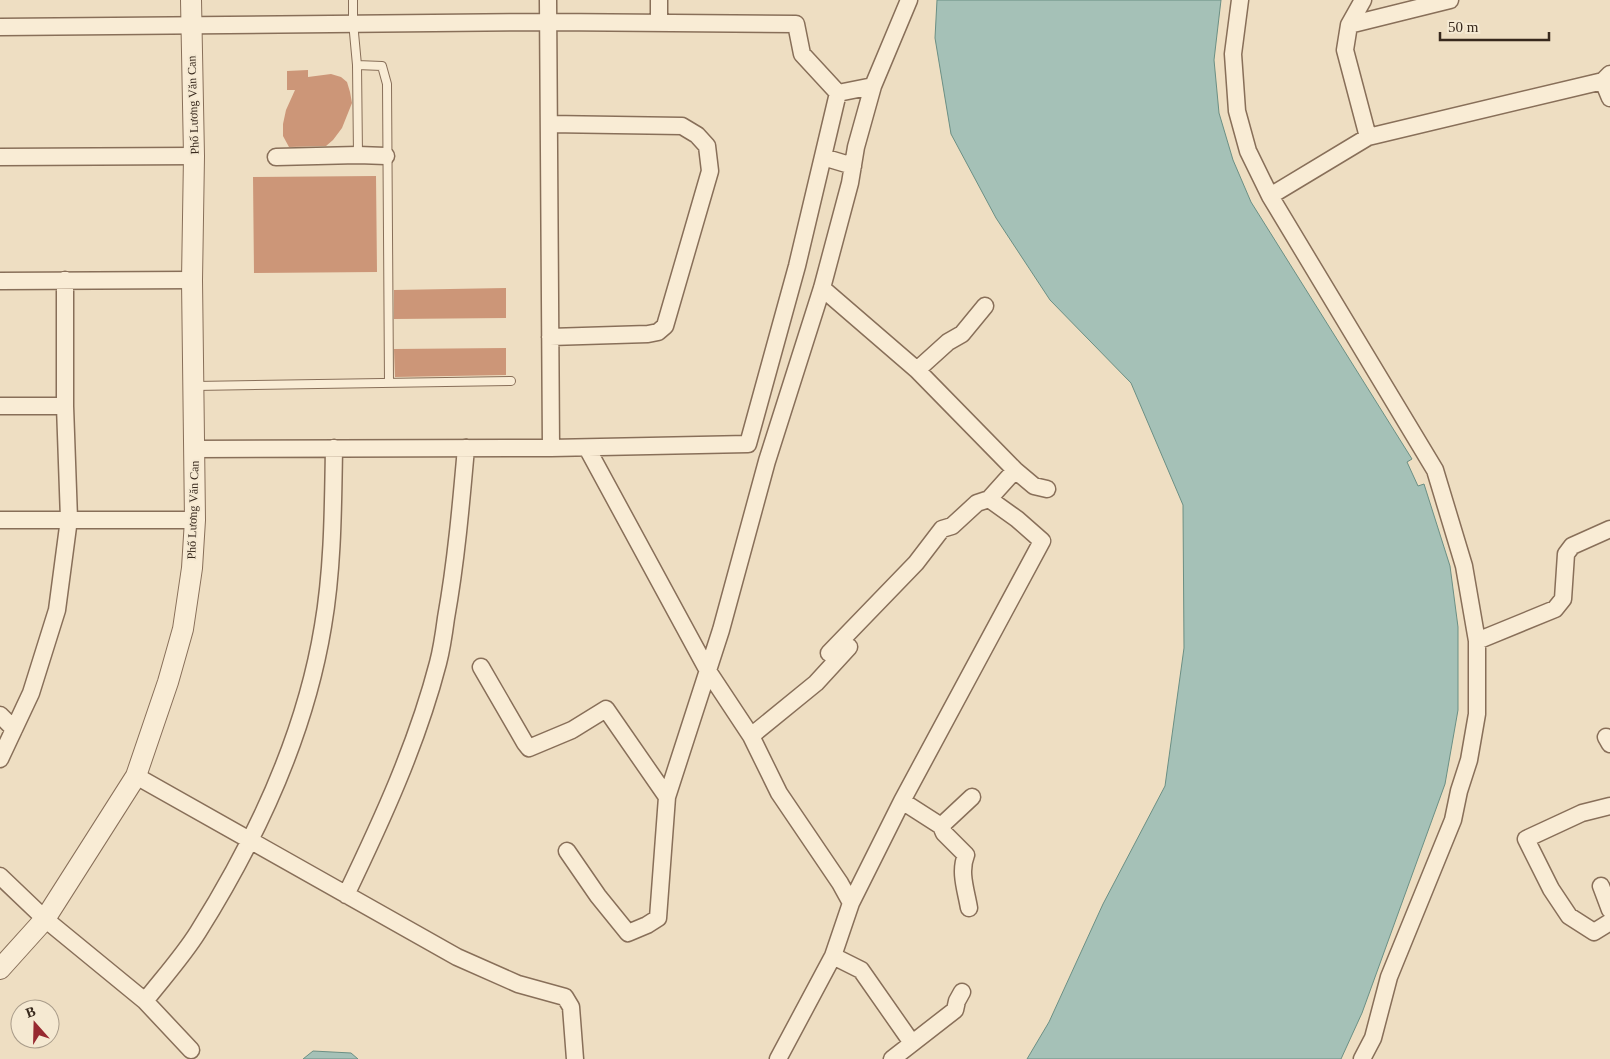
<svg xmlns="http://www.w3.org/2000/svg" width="1610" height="1059" font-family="'Times New Roman',serif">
  <rect width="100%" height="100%" fill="#eedec2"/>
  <!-- water -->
  <path fill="#a5c1b7" stroke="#6b8f84" d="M 937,0 L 1221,0 L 1214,60 L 1219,113 L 1233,160 L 1251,202 L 1412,459 L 1407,462 L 1418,486 L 1424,484 L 1450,566 L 1458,627 L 1458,710 L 1445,784 L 1362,1013 L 1341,1059 L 1027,1059 L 1049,1022 L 1103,904 L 1165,786 L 1184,648 L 1183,505 L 1131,383 L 1050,300 L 996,218 L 951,134 L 935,38 Z
    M 313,1051 L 351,1053 L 358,1059 L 303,1059 Z"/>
  <!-- building -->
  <path fill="#cc9678" d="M 308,70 L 308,77 L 331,74 L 341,77 L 347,82 L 350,92 L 352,103 L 342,128 L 333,140 L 326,146 L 289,147 L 283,136 L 283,124 L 286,110 L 295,90 L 287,90 L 287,71 Z
    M 376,176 L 377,272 L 254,273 L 253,177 Z
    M 506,288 L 506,318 L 394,319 L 394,290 Z
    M 506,348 L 506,375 L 395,377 L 394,349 Z"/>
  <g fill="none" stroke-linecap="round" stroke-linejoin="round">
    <defs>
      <path id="service" d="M 353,0 L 353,22 L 357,65 L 358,155
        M 357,65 L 382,66 L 387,84 L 389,383
        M 195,386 L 511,381"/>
      <path id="minor" d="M 548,0 L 551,448
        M 659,0 L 659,21
        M 1240,0 L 1233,54 L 1237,111 L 1248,151 L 1270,196 L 1435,470 L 1464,566 L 1477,641 L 1477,714 L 1469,760 L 1459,791 L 1453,820 L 1389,977 L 1373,1038 L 1362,1059
        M 1363,0 L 1349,25 L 1345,50 L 1368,137
        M 1349,25 L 1450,0
        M 0,27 L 549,22 L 796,24 L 802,54 L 838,93 L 797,266 L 748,444 L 551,448 L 195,449
        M 1603,81 L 1610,98
        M 838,93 L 873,86
        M 549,124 L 682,126 L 697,135 L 707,146 L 710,171 L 665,326 L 658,332 L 648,334 L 550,337
        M 0,157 L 194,156
        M 276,157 L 358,155 L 386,156
        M 823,157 L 853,166
        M 1270,196 L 1368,137 L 1603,81 L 1610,74
        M 0,281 L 192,280
        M 822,288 L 917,370 L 1015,470 L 1034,486 L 1047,489
        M 917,370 L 948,342 L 962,334 L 985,306
        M 0,406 L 65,406
        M 587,448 L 708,671 L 751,736 L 779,793 L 840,883 L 851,903
        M 0,520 L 195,520
        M 1477,641 L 1555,609 L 1563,599 L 1566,554 L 1572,546 L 1610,529
        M 829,653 L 916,563 L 942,529 L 952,526 L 977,503 L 989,499 L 1015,470
        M 481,667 L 525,743 L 529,748 L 572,730 L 606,709 L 667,797
        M 0,715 L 14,729
        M 751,736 L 816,683 L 849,647
        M 1606,737 L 1610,744
        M 0,759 L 31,693 L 57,610 L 69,519 L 65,406 L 65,280
        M 136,776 L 457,957 L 518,984 L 565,997 L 571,1007 L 575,1059
        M 902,801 L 941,826 L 972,797
        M 1610,806 L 1582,813 L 1526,839 L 1551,889 L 1569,916 L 1594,932 L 1610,922
        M 941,826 L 944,833 L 966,855 C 959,872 966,890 969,908
        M 567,851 L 598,896 L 628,933 L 647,925 L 658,918 L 667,797 L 721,630 L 767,461 L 822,288 L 850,183 L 856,147 L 873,86 L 909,0
        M 0,876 L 45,919 L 145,1001 L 191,1050
        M 1601,886 L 1610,910
        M 346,895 C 382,820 417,744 438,663 C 442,648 444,633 446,618 C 456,562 461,505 466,448
        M 833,956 L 861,970 L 912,1043
        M 145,1001 C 163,978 183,956 198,932 C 257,838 305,736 323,626 C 333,568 333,506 334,448
        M 778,1059 L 833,956 L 851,903 L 902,801 L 1042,541 L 1017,519 L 989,499
        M 892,1059 L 955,1010 L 957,1001 L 962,992"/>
      <path id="tertiary" d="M 0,969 L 45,919 L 136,776 L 168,682 L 183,629 L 192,568 L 195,520 L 192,280 L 194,156 L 191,0"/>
    </defs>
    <!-- service casing -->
    <use href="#service" stroke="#886f59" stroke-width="10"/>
    <!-- minor casing -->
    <use href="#minor" stroke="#886f59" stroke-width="19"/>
    <!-- tertiary casing -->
    <use href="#tertiary" stroke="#886f59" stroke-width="22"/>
    <!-- service -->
    <use href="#service" stroke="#f9ecd5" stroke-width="8"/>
    <!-- minor -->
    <use href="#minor" stroke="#f9ecd5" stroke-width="16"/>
    <!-- tertiary -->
    <use href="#tertiary" stroke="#f9ecd5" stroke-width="20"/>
  </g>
  <g text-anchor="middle" stroke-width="4" stroke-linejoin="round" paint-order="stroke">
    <!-- street labels -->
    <g font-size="12" fill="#38291d" stroke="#f5e9d2">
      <text transform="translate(193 105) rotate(-92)" y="4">Phố Lương Văn Can</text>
      <text transform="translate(193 510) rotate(-88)" y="4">Phố Lương Văn Can</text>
    </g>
  </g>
  <!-- north arrow -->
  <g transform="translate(35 1024) rotate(340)"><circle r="24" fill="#f5e9d2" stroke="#a99c8a"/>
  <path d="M0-4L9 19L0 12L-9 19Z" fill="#972930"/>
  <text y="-8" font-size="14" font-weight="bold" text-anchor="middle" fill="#38291d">B</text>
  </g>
  <!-- scale -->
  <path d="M1440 32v8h109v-8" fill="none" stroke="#38291d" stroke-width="2.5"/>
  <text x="1448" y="32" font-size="15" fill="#38291d" stroke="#f5e9d2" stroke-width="4" paint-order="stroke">50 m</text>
</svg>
